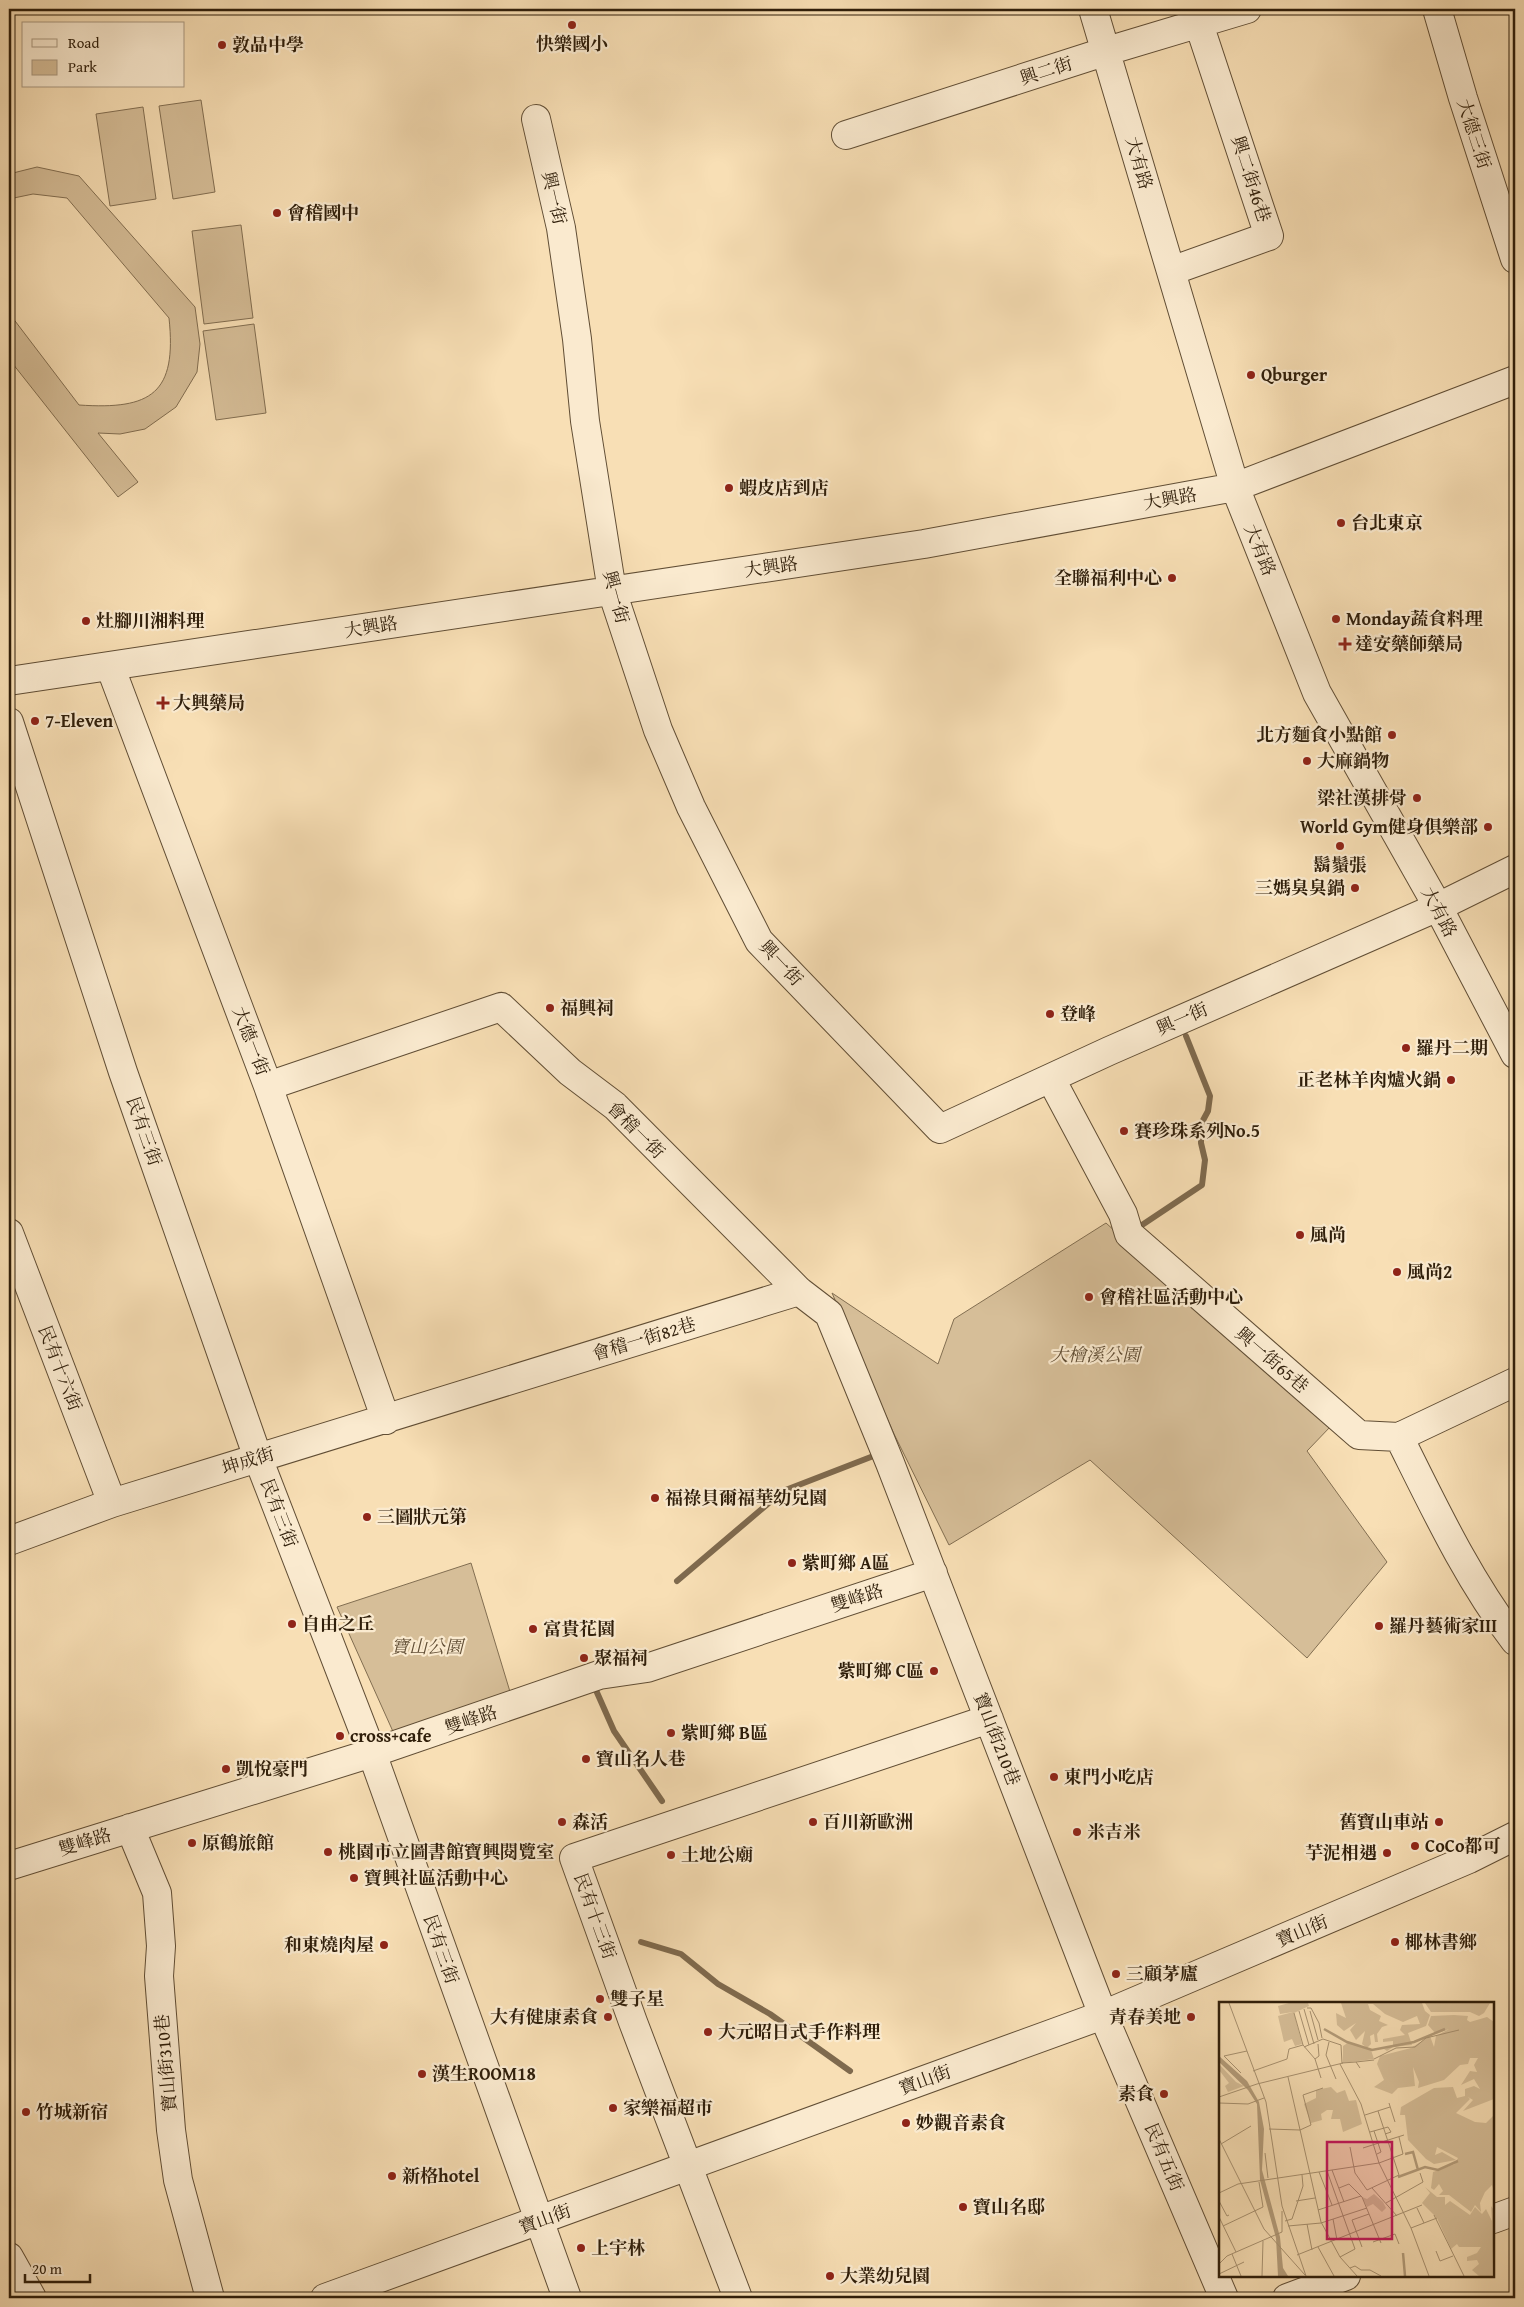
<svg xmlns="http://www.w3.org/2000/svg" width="1524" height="2307" font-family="'Gentium Book Plus','Noto Serif TC',serif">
  <rect width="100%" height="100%" fill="#f8dfb5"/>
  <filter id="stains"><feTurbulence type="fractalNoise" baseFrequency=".004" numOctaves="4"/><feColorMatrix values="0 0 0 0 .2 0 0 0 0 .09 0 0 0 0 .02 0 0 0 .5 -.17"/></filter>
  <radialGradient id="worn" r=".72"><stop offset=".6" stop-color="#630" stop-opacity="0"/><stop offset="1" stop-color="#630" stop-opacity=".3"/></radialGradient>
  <!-- green -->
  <path fill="#d6be98" stroke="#826e51" d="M 201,100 L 215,192 L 173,199 L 159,106 Z
    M 143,107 L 156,199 L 110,206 L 96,114 Z
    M 37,167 L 79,176 L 195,307 L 200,344 L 197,372 L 176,407 L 145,429 L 120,434 L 98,433 L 138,482 L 118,497 L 9,359 L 9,313 L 79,405 C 152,410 177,393 169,318 L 67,198 L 33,194 L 9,199 L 9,174 Z
    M 241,225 L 253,318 L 204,324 L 192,231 Z
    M 254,324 L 266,413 L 216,420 L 203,331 Z
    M 1106,1223 L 1331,1426 L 1307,1451 L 1387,1562 L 1307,1658 L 1090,1460 L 949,1545 L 894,1434 L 832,1293 L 938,1364 L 954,1319 Z
    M 471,1563 L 511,1695 L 395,1736 L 337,1607 Z"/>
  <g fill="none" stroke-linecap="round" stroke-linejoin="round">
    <!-- stream -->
    <path stroke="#7f6a4e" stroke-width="6" d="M 1142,1225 L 1202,1185 L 1205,1160 L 1201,1143 L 1201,1124 L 1208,1111 L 1210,1096 L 1186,1036
      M 677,1581 L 783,1491 L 876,1455
      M 595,1688 L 614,1731 L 662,1801
      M 641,1942 L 681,1954 L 718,1984 L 770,2014 L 850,2071"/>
    <defs>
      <path id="minor" d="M 1093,9 L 1235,487 L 1317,693 L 1438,907 L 1515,1054
        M 1437,9 L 1463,98 L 1515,259
        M 536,119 L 561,228 L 577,339 L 585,421 L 612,591 L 658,730 L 691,807 L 759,941 L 940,1129 L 1109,1051 L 1438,907 L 1515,869
        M 846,135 L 1107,51 L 1247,9
        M 1171,271 L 1269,236 L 1194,9
        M 110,666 L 268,1086 L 386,1420
        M 9,681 L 924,544 L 1235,487 L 1515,380
        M 9,722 L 123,1072 L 258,1458 L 372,1753 L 567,2298
        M 1051,1079 L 1123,1214 L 1129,1234 L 1359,1435 L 1399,1437 L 1515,1382
        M 268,1086 L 501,1007 L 570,1072 L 615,1106 L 799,1291 L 829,1314 L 890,1463 L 1103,2015 L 1224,2298
        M 9,1233 L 112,1503
        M 1399,1437 C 1434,1507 1467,1578 1515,1641
        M 9,1541 L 112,1503 L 799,1291
        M 130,1828 L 157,1893 L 161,1946 L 159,1976 L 171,2130 L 178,2180 L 210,2298
        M 9,1866 L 372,1753 L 599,1675 L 647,1668 L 933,1573
        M 1493,2219 L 1515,2211
        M 9,2257 L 32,2298
        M 325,2298 L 1103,2015 L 1469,1859 L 1515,1836
        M 738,2298 L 633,2022 L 574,1858 L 989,1719
        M 1287,2298 L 1346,2276"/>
    </defs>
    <!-- minor casing -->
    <use href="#minor" stroke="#614e35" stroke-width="30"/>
    <!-- minor -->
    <use href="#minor" stroke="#faeacf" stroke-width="28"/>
  </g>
  <!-- markers -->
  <g fill="#8f2418" stroke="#faeacf" stroke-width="2">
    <circle cx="572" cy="25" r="5"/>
    <circle cx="222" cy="45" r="5"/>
    <circle cx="277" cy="213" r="5"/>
    <circle cx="1251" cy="375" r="5"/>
    <circle cx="729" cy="488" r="5"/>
    <circle cx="1341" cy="523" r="5"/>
    <circle cx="1172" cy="578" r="5"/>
    <circle cx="1336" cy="619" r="5"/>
    <circle cx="86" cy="621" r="5"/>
    <path d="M1342.5 636.5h5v5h5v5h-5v5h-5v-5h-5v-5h5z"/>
    <path d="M160.5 695.5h5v5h5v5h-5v5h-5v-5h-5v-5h5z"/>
    <circle cx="35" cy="721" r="5"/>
    <circle cx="1392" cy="735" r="5"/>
    <circle cx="1307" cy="761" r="5"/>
    <circle cx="1417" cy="798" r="5"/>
    <circle cx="1488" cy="827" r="5"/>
    <circle cx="1340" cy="846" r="5"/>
    <circle cx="1355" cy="888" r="5"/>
    <circle cx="550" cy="1008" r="5"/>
    <circle cx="1050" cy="1014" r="5"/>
    <circle cx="1406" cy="1048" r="5"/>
    <circle cx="1451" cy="1080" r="5"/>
    <circle cx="1124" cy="1131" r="5"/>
    <circle cx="1300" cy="1235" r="5"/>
    <circle cx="1397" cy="1272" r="5"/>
    <circle cx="1089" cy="1297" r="5"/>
    <circle cx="655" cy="1498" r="5"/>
    <circle cx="367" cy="1517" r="5"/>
    <circle cx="792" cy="1563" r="5"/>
    <circle cx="292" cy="1624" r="5"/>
    <circle cx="1379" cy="1626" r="5"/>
    <circle cx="533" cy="1629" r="5"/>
    <circle cx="584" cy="1658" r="5"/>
    <circle cx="934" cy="1671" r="5"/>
    <circle cx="671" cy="1733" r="5"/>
    <circle cx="340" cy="1736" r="5"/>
    <circle cx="586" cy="1759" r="5"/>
    <circle cx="226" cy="1769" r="5"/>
    <circle cx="1054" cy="1777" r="5"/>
    <circle cx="562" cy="1822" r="5"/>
    <circle cx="813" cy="1822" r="5"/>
    <circle cx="1439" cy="1822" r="5"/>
    <circle cx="1077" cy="1832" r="5"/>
    <circle cx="192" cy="1843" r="5"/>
    <circle cx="1415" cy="1846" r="5"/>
    <circle cx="328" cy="1852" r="5"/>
    <circle cx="1387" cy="1853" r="5"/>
    <circle cx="671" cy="1855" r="5"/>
    <circle cx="354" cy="1878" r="5"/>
    <circle cx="1395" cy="1942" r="5"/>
    <circle cx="384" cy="1945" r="5"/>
    <circle cx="1116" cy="1974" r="5"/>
    <circle cx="600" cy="1999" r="5"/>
    <circle cx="608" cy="2017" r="5"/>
    <circle cx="1191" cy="2017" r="5"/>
    <circle cx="708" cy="2032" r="5"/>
    <circle cx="422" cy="2074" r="5"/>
    <circle cx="1164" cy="2094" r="5"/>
    <circle cx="613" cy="2108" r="5"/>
    <circle cx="26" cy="2112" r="5"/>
    <circle cx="906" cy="2123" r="5"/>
    <circle cx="392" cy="2176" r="5"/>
    <circle cx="963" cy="2207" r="5"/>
    <circle cx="581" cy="2248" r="5"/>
    <circle cx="830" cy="2276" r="5"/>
  </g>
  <g text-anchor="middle" stroke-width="4.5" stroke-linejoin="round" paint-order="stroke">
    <!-- poi labels -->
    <g font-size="18" font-weight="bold" fill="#2f1e0a" stroke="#faeacf" text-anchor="start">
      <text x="572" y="50" text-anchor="middle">快樂國小</text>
      <text x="232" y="51">敦品中學</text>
      <text x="287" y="219">會稽國中</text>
      <text x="1261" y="381">Qburger</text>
      <text x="739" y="494">蝦皮店到店</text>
      <text x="1351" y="529">台北東京</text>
      <text x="1162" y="584" text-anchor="end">全聯福利中心</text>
      <text x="1346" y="625">Monday蔬食料理</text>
      <text x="96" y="627">灶腳川湘料理</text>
      <text x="1355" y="650">達安藥師藥局</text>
      <text x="173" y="709">大興藥局</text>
      <text x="45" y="727">7-Eleven</text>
      <text x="1382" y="741" text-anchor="end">北方麵食小點館</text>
      <text x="1317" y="767">大麻鍋物</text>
      <text x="1407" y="804" text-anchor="end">梁社漢排骨</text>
      <text x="1478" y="833" text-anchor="end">World Gym健身俱樂部</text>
      <text x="1340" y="871" text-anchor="middle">鬍鬚張</text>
      <text x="1345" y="894" text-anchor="end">三媽臭臭鍋</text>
      <text x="560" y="1014">福興祠</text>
      <text x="1060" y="1020">登峰</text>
      <text x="1416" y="1054">羅丹二期</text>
      <text x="1441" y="1086" text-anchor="end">正老林羊肉爐火鍋</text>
      <text x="1134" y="1137">賽珍珠系列No.5</text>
      <text x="1310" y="1241">風尚</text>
      <text x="1407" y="1278">風尚2</text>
      <text x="1099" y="1303">會稽社區活動中心</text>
      <text x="665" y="1504">福祿貝爾福華幼兒園</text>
      <text x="377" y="1523">三圖狀元第</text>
      <text x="802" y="1569">紫町鄉 A區</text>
      <text x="302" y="1630">自由之丘</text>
      <text x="1389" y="1632">羅丹藝術家Ⅲ</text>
      <text x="543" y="1635">富貴花園</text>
      <text x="594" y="1664">聚福祠</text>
      <text x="924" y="1677" text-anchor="end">紫町鄉 C區</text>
      <text x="681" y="1739">紫町鄉 B區</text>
      <text x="350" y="1742">cross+cafe</text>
      <text x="596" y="1765">寶山名人巷</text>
      <text x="236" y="1775">凱悅豪門</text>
      <text x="1064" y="1783">東門小吃店</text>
      <text x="572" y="1828">森活</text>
      <text x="823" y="1828">百川新歐洲</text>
      <text x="1429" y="1828" text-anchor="end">舊寶山車站</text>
      <text x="1087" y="1838">米吉米</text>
      <text x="202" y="1849">原鶴旅館</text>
      <text x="1425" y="1852">CoCo都可</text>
      <text x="338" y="1858">桃園市立圖書館寶興閱覽室</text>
      <text x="1377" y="1859" text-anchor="end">芋泥相遇</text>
      <text x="681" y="1861">土地公廟</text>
      <text x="364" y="1884">寶興社區活動中心</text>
      <text x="1405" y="1948">椰林書鄉</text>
      <text x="374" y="1951" text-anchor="end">和東燒肉屋</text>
      <text x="1126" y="1980">三顧茅廬</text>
      <text x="610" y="2005">雙子星</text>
      <text x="598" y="2023" text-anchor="end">大有健康素食</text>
      <text x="1181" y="2023" text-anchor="end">青春美地</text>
      <text x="718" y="2038">大元昭日式手作料理</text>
      <text x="432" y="2080">漢生ROOM18</text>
      <text x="1154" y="2100" text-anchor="end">素食</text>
      <text x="623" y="2114">家樂福超市</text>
      <text x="36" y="2118">竹城新宿</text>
      <text x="916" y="2129">妙觀音素食</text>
      <text x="402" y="2182">新格hotel</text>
      <text x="973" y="2213">寶山名邸</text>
      <text x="591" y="2254">上宇林</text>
      <text x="840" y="2282">大業幼兒園</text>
    </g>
    <!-- street labels -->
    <g font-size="18" fill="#2f1e0a" stroke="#faeacf">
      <text transform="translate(1046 71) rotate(-18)" y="6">興二街</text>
      <text transform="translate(1474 134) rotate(72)" y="6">大德三街</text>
      <text transform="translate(1139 163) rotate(74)" y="6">大有路</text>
      <text transform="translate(1251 179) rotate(72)" y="6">興二街46巷</text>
      <text transform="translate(554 198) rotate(77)" y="6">興一街</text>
      <text transform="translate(1170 499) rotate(-10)" y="6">大興路</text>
      <text transform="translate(1260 550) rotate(68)" y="6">大有路</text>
      <text transform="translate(771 567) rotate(-8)" y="6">大興路</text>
      <text transform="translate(616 597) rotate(75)" y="6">興一街</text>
      <text transform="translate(371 627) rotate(-9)" y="6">大興路</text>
      <text transform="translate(1439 912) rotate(62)" y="6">大有路</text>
      <text transform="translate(781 963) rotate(47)" y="6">興一街</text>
      <text transform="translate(1182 1019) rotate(-24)" y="6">興一街</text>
      <text transform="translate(251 1041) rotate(69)" y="6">大德一街</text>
      <text transform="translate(636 1130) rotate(45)" y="6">會稽一街</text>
      <text transform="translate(144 1131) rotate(71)" y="6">民有三街</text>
      <text transform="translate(644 1339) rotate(-17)" y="6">會稽一街82巷</text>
      <text transform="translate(1272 1360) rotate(41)" y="6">興一街65巷</text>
      <text transform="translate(60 1368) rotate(69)" y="6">民有十六街</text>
      <text transform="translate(248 1461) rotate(-17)" y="6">坤成街</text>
      <text transform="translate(279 1513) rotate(69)" y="6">民有三街</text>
      <text transform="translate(857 1598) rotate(-18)" y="6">雙峰路</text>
      <text transform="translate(471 1720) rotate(-19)" y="6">雙峰路</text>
      <text transform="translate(997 1739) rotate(69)" y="6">寶山街210巷</text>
      <text transform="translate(85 1842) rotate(-17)" y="6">雙峰路</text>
      <text transform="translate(595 1916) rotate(70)" y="6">民有十三街</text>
      <text transform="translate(1302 1931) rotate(-23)" y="6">寶山街</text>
      <text transform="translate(441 1949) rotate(71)" y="6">民有三街</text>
      <text transform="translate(166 2063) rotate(-95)" y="6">寶山街310巷</text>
      <text transform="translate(925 2080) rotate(-20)" y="6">寶山街</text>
      <text transform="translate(1164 2157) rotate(67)" y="6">民有五街</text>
      <text transform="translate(545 2219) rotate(-20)" y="6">寶山街</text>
    </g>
    <!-- park labels -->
    <g font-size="18" font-style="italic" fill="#614e35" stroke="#faeacf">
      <text x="1095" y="1361">大檜溪公園</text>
      <text x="427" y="1653">寶山公園</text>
    </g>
  </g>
  <!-- overview -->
  <g transform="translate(1219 2002)">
    <rect width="275" height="275" fill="#f8dfb5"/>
    <path d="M 70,1 L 89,1 L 90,4 L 75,11 L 83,42 L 76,44 L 73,37 L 65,40 L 59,14 L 74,10 L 61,12 L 59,4 ZM 122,1 L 203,1 L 206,9 L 211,13 L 207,24 L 189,31 L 193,43 L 174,45 L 168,49 L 165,47 L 174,44 L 174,39 L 164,40 L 164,37 L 186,33 L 181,28 L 183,23 L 201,22 L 198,14 L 184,20 L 166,12 L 154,2 L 149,2 L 151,8 L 162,14 L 160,19 L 169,23 L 163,25 L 158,32 L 159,40 L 156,40 L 155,32 L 151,34 L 152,42 L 148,46 L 143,42 L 146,29 L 137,38 L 131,28 L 137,21 L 125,29 L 118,23 L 117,11 L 127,16 ZM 206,1 L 271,1 L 265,11 L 260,14 L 251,10 L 212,10 ZM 235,13 L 249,14 L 248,18 L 251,20 L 268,15 L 275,20 L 275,97 L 244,109 L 254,98 L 249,95 L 251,97 L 237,111 L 256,120 L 267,121 L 274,114 L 275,189 L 273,183 L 266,190 L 261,201 L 262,210 L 256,203 L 252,210 L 230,193 L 220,193 L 224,189 L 220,182 L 215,188 L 212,186 L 214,170 L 236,162 L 239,156 L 218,145 L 216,153 L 223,150 L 237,158 L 215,162 L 207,157 L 189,138 L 186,113 L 181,113 L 182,105 L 215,86 L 234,85 L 238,96 L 246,94 L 246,87 L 255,84 L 261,87 L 255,77 L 242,83 L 251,69 L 258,70 L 255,63 L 259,56 L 251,56 L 249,62 L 241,63 L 225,78 L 199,86 L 200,80 L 194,65 L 196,84 L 179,86 L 173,92 L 155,85 L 165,78 L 158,62 L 161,54 L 192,46 L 211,34 L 215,45 L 217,34 L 230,27 L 217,32 L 209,23 L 212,14 ZM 130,40 L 152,48 L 155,57 L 124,61 L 124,44 ZM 0,62 L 17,80 L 25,84 L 9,90 L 6,84 L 10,81 L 0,68 ZM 112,85 L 118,91 L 126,88 L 130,99 L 137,98 L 143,122 L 124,130 L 121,117 L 112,117 L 114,108 L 108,108 L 102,112 L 103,118 L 92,121 L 85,102 L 97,96 L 97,88 ZM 206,185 L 218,195 L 226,195 L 226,203 L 231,199 L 251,213 L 256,205 L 263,212 L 267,207 L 273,219 L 272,204 L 275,208 L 273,274 L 260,274 L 253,268 L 260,262 L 258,258 L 248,259 L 248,255 L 258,251 L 262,245 L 240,245 L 238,242 L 232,247 L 218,216 L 203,201 L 211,191 ZM 155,192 L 164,200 L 167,206 L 163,210 L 154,202 L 148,205 L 143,195 L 148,197 Z" fill="#d6be98"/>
    <path d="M 0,54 L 28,79 L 40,100 L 45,127 L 43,168 L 61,235 L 64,266 L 69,274 L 59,274 L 57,236 L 41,178 L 38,102 L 29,88 L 0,60 Z" fill="#b49d7b"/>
    <path fill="none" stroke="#b49d7b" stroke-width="2.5" d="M 105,27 L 128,40 L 153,48 L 195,40 L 226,27M 186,152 L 194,150 L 199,168M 179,175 L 206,165 L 219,168 L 239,159M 184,251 L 186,274"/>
    <path fill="none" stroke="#a89271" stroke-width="1" d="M 10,1 L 47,100 L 63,204 L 87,274M 88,6 L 92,6 L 100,21 L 103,36M 85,7 L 95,42M 80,9 L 90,43M 91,9 L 99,38M 75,11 L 84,43 L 96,57 L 102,76M 110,40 L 107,53 L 117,77M 85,45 L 104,37 L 122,43 L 123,61 L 137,60 L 141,66M 96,57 L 100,54 L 99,42M 155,57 L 177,46 L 196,45 L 207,36 L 240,28M 137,60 L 155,58M 121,62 L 142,102 L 160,161 L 192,226 L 210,274M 34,69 L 68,57 L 70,47 L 84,43M 22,71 L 5,54 L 28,49M 69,75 L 102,220 L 121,255 L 138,274M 0,95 L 38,82 L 124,61M 0,101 L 29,102 L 45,96M 170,101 L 176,120M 146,113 L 171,105M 50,127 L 81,128 L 92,123 L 84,93 L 104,86M 155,129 L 162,150 L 158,152M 151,130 L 169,125 L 172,130 L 166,132M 0,137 L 45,227 L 86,273M 2,142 L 32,124M 131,145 L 136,171 L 148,188 L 180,173 L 159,109M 144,146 L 185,133M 46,151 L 49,176M 113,168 L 125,200M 108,169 L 136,247 L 121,255M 100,170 L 113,203M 120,186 L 130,182 L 143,195 L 162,241M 153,186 L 178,214M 0,191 L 19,182 L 160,161 L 184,152 L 180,135M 0,199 L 8,214 L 10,213M 77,199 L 96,196M 167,201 L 204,180 L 201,171M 198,206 L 205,221M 99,208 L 142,194M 215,213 L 245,274M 0,215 L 17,250M 114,217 L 118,238M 66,219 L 73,217 L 84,184 L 83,173M 88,222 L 93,248M 4,224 L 44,205 L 40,180M 69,224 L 102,221 L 148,206M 192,226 L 218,216M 154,240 L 176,232 L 180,242M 99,245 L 115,274M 143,245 L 133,218 L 150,212M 217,249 L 221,259 L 234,254M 13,252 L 22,274M 78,253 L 203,203M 0,262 L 8,254 L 63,230 L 63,209M 131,266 L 136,264 L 142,268 L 151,268 L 162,274M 0,272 L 25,260M 43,274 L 44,239"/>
    <path fill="#c2185b" fill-opacity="0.15" stroke="#c2185b" stroke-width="2.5" d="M 108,140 L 173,140 L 173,237 L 108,237 Z"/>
    <rect width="275" height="275" fill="none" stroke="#2f1e0a" stroke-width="2.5"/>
  </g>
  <!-- margin -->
  <rect width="1524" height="2307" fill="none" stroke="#f8dfb5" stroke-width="30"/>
  <rect x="10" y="10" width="1504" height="2287" fill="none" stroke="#2f1e0a" stroke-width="2.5"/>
  <rect x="15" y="15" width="1494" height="2277" fill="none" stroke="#2f1e0a"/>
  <!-- legend -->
  <rect x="22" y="22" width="162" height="65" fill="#faeacf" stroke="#a99880"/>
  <rect x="32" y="39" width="25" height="8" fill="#faeacf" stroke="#a99880"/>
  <text x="68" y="48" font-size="15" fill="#2f1e0a">Road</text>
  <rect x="32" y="60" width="25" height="15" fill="#d6be98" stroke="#a99880"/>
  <text x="68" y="72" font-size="15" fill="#2f1e0a">Park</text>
  <!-- scale -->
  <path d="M25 2274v8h65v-8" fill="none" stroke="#2f1e0a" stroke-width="2.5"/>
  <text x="32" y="2274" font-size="15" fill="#2f1e0a" stroke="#faeacf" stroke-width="4" paint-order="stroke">20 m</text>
  <rect width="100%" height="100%" filter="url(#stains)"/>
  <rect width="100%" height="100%" fill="url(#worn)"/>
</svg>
